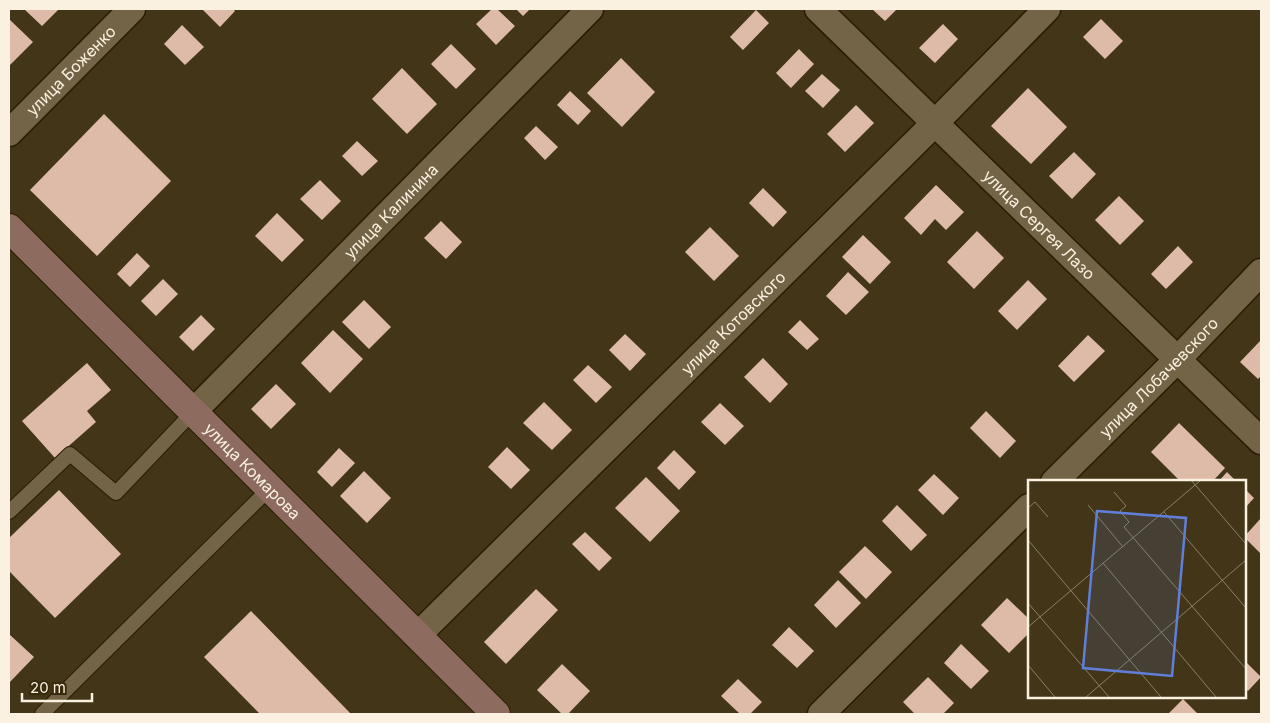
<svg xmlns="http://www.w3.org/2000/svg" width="1270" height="723" font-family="Inter,sans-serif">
  <rect width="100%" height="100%" fill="#423518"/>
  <!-- building -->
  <path fill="#debaa9" d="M 24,9 L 59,9 L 42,26 Z
    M 202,9 L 233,9 L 235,11 L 220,27 Z
    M 492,9 L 497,9 L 515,26 L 496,45 L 476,24 Z
    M 516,9 L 530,9 L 523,16 Z
    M 872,9 L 897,9 L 885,21 Z
    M 756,10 L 769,23 L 743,50 L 730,37 Z
    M 9,19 L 33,42 L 9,66 Z
    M 1101,19 L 1123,41 L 1105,59 L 1083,37 Z
    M 943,24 L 958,39 L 935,63 L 919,48 Z
    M 182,25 L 204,47 L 185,65 L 164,44 Z
    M 451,44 L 476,69 L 456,89 L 431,64 Z
    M 799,49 L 814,64 L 791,88 L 776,73 Z
    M 621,58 L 655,92 L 622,127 L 587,93 Z
    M 402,68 L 437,104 L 407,134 L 372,99 Z
    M 822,74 L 840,90 L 823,108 L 805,91 Z
    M 1028,88 L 1067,127 L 1031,164 L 991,126 Z
    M 570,91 L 591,111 L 578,125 L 557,105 Z
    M 856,105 L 874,123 L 845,152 L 827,134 Z
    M 104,114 L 171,181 L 97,256 L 30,190 Z
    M 536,126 L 558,147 L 545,160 L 524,138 Z
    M 357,141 L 378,161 L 362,176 L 342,156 Z
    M 1074,152 L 1096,174 L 1072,199 L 1049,176 Z
    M 320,180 L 341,201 L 322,220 L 300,199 Z
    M 936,185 L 964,212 L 946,230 L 935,219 L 921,235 L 904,218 Z
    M 763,188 L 787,212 L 773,227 L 749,203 Z
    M 1119,196 L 1144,221 L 1120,245 L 1095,220 Z
    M 277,213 L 304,240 L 282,262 L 255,236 Z
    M 441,221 L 462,242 L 446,259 L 424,238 Z
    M 710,227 L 739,256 L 714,281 L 685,252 Z
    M 977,231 L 1004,258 L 974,289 L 947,262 Z
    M 863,235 L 891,262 L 870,284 L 842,257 Z
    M 1178,246 L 1193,262 L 1166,289 L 1151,274 Z
    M 137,253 L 150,266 L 130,287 L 117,274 Z
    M 848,272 L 869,292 L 846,315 L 826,296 Z
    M 163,279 L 178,294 L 156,316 L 141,301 Z
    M 1028,280 L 1047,299 L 1017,330 L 998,311 Z
    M 364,300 L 391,327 L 369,349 L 342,322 Z
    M 201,315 L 215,329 L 193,351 L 179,337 Z
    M 800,320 L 819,339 L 807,350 L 788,332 Z
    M 333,330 L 363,359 L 330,393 L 301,363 Z
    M 625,334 L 646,354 L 630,371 L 609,350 Z
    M 1088,335 L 1105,351 L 1074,382 L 1058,366 Z
    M 1261,340 L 1261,376 L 1258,379 L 1240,362 Z
    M 763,358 L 788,384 L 770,403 L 744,377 Z
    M 87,363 L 111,390 L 87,411 L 96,422 L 55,458 L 22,421 Z
    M 588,365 L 612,387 L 596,403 L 573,380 Z
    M 276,384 L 296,404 L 271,429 L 251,409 Z
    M 544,402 L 572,430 L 552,450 L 523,423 Z
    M 720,403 L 744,426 L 725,445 L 701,422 Z
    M 986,411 L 1016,441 L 1000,458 L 970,428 Z
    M 1179,423 L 1225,468 L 1212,482 L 1181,482 L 1151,452 Z
    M 507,447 L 530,470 L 511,489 L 488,467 Z
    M 339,448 L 355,463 L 332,487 L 317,472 Z
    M 674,450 L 696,472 L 679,490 L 657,468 Z
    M 364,471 L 391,498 L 367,523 L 340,496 Z
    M 1227,472 L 1237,482 L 1218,482 Z
    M 934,474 L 959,498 L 943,515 L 918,490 Z
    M 646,477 L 680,511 L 650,542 L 615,508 Z
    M 1244,488 L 1254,498 L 1244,509 Z
    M 59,490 L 121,554 L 55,618 L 10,572 L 9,573 L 9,538 Z
    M 897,505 L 927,535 L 911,551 L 882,521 Z
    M 1261,518 L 1261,554 L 1244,537 Z
    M 585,532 L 612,558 L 599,571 L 572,544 Z
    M 865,546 L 892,572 L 866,599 L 839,572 Z
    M 838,580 L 861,603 L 836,628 L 814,605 Z
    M 536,589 L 558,610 L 506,664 L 484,642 Z
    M 1007,598 L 1029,619 L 1029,633 L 1009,653 L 981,625 Z
    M 251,611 L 351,714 L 260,714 L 204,657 Z
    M 789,627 L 814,651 L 797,668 L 772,645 Z
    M 9,634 L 34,657 L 9,683 Z
    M 961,644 L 989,671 L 971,689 L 944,663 Z
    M 1244,660 L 1261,677 L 1248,691 L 1244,687 Z
    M 562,664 L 590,691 L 568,714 L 562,714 L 537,690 Z
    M 928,677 L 954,703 L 943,714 L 915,714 L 903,702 Z
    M 738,679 L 762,702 L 750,714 L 740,714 L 721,696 Z
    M 1183,699 L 1198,714 L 1168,714 Z"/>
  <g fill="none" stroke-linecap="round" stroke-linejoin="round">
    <defs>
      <path id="lane" d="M 9,512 L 70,454 L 116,493 L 193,412
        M 42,714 L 269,489"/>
      <g id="street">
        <path id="s1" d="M 818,9 L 1261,441"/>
        <path id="s2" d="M 9,133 L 132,9"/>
        <path id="s3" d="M 193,412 L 590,9"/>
        <path id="s4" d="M 1054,482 L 1177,360 L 1261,272"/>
        <path id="s5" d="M 417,636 L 935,123 L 1047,9"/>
        <path d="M 821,714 L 1029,507"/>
      </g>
      <g id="secondary">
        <path id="s6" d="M 9,228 L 496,714"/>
      </g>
    </defs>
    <!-- lane casing -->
    <use href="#lane" stroke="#291c00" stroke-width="16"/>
    <!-- street casing -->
    <use href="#street" stroke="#291c00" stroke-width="29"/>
    <!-- secondary casing -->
    <use href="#secondary" stroke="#291c00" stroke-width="30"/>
    <!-- lane -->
    <use href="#lane" stroke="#736447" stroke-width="14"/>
    <!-- street -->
    <use href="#street" stroke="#736447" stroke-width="26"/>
    <!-- secondary -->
    <use href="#secondary" stroke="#8d6b5e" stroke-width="28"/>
  </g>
  <g text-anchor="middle" stroke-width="5" stroke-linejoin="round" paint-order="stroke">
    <!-- street labels -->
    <g font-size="16" fill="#faf1e0" stroke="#382a0d">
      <text dy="6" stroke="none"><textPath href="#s2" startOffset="88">улица Боженко</textPath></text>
      <text dy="6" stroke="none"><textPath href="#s3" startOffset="282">улица Калинина</textPath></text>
      <text dy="6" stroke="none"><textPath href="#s1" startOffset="309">улица Сергея Лазо</textPath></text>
      <text dy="6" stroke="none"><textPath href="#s5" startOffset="445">улица Котовского</textPath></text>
      <text dy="6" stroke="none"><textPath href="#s4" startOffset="148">улица Лобачевского</textPath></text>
      <text dy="6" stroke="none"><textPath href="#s6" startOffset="344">улица Комарова</textPath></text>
    </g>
  </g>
  <!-- overview -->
  <g transform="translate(1028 480)">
    <rect width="218" height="218" fill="#423518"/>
    <path fill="none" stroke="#8c8068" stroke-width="1" d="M 163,0 L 218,64M 86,12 L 98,26 L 92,31 L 101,42 L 96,47 L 218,189M 60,25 L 95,67M 0,28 L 7,22 L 20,37M 136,32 L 218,128M 0,60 L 133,217M 75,83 L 188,217M 0,123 L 81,217M 0,147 L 173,0M 0,185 L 27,217M 58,217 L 218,80"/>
    <path fill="#5f7fda" fill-opacity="0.15" stroke="#5f7fda" stroke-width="2.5" d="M 69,31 L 158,38 L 144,196 L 55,188 Z"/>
    <rect width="218" height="218" fill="none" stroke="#faf1e0" stroke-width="2.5"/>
  </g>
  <!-- border -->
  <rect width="1270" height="723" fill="none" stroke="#faf1e0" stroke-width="20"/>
  <!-- scale -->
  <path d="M22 693v8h70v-8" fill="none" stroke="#faf1e0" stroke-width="2.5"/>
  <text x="30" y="693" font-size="15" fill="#faf1e0" stroke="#382a0d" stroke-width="4" paint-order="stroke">20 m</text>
</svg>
